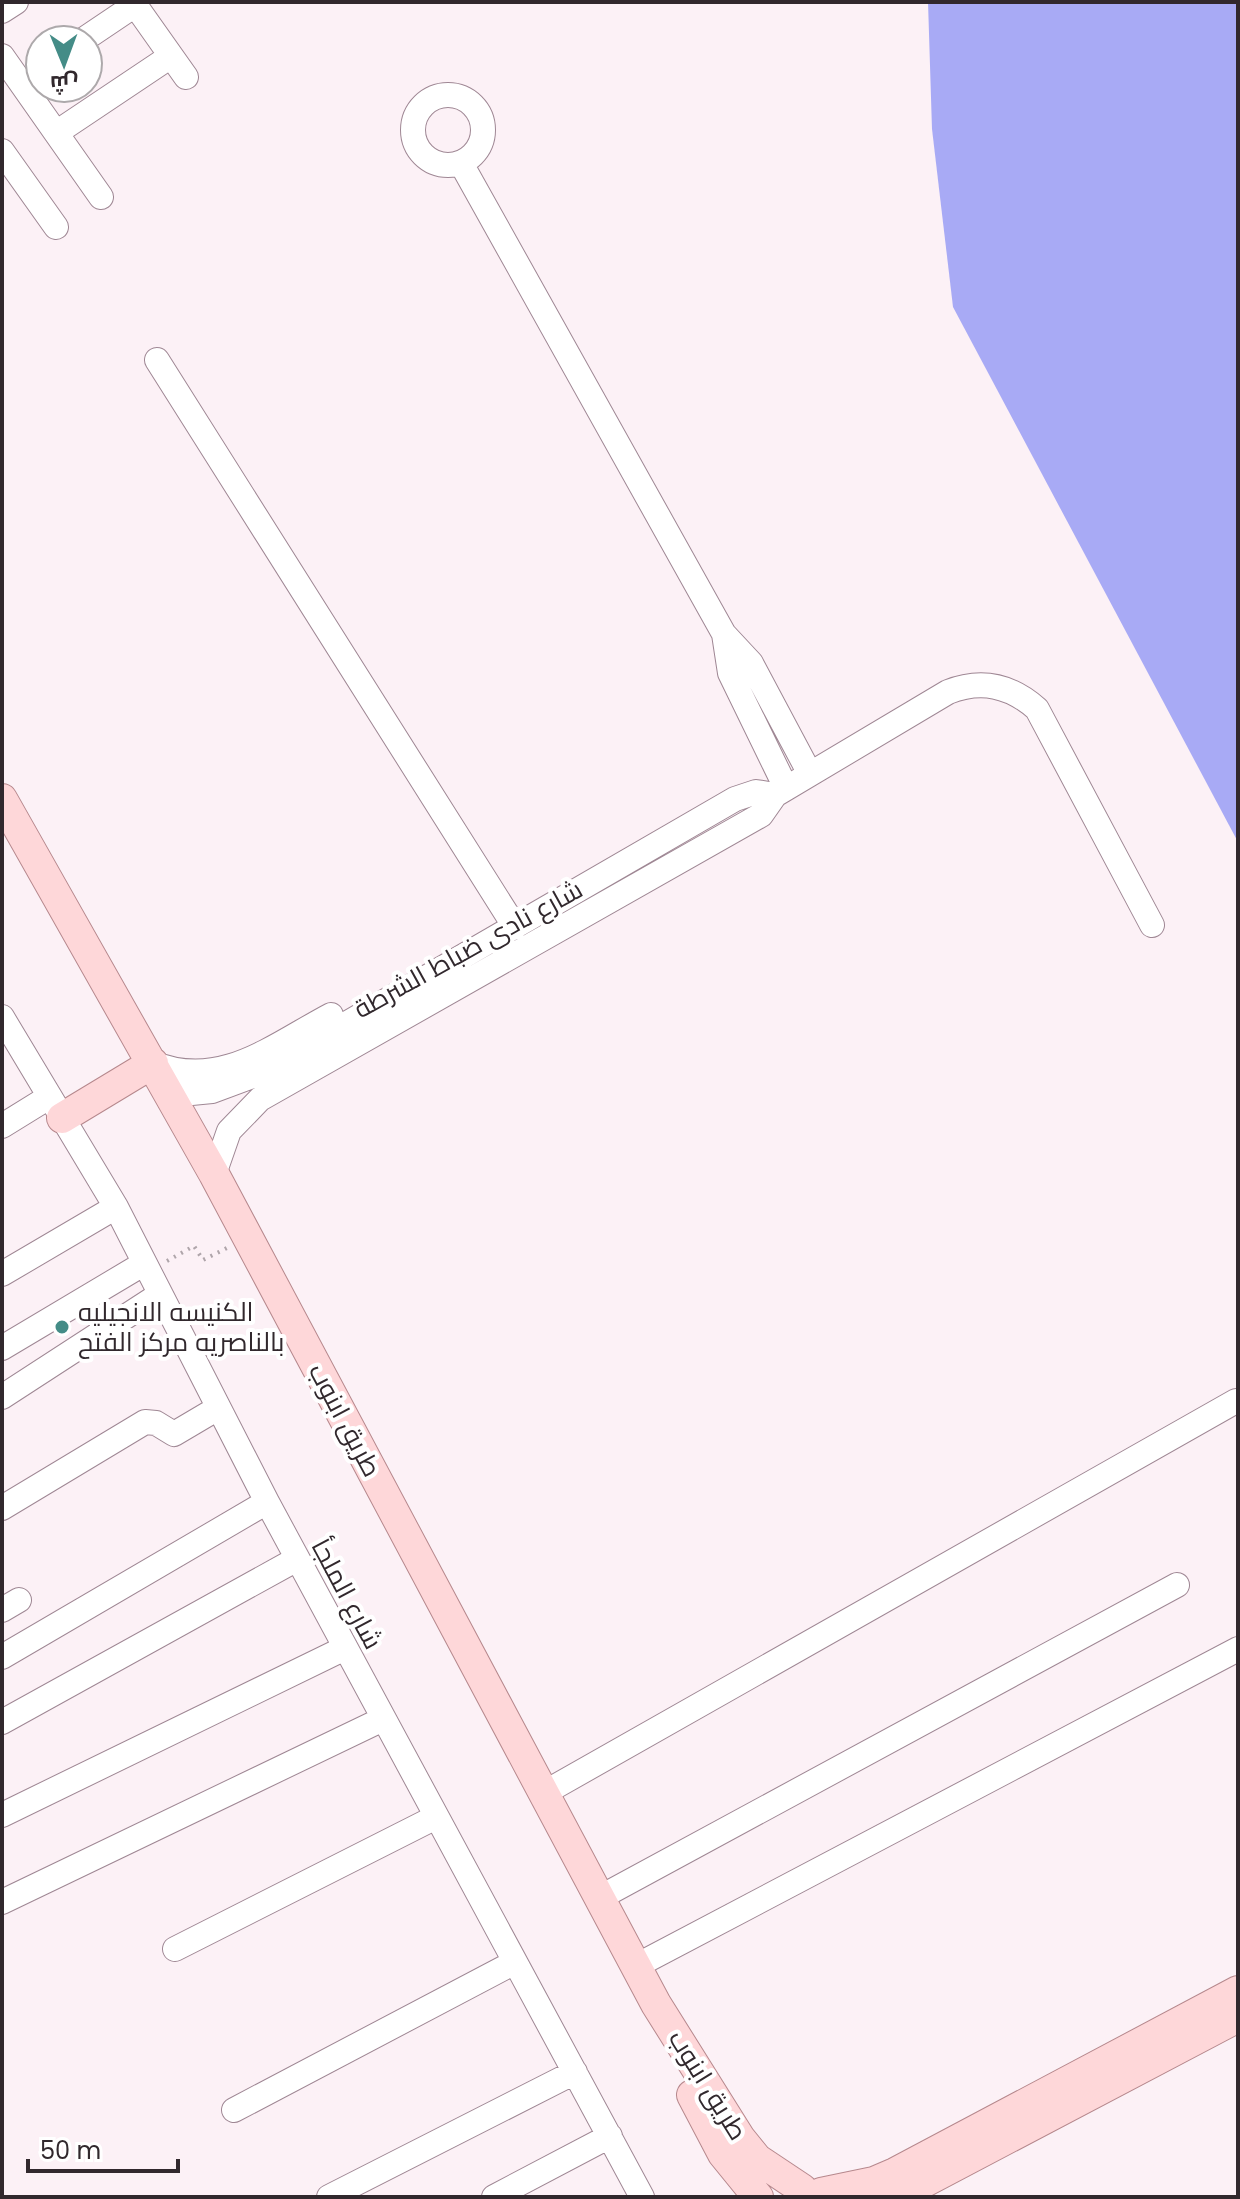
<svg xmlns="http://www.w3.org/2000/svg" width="1240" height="2199" font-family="Poppins,Cairo,sans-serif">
  <rect width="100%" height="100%" fill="#fcf1f6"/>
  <!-- water -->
  <path fill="#a8aaf5" d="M 928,2 L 1238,2 L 1238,842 L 953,307 L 932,129 Z"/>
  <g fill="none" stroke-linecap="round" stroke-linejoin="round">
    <defs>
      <path id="minor" d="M 133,2 L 186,77
        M 2,11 L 16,2
        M 83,40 L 135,5
        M 2,56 L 101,197
        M413 130a35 35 0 1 1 70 0a35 35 0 1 1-70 0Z
        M 56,133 L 171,56
        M 2,151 L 56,227
        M 462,165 L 724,634 L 751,663 L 810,774
        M 157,360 L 515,927
        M 724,634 L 730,673 L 786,788
        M 775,795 L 948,692 C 981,679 1010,685 1037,709 L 1152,925
        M 2,1017 L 116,1207 L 267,1502 L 642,2197
        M 153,1063 C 220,1091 274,1045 331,1015
        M 171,1095 L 212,1091 L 263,1072 L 735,799 L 756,792 L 775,795 L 761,815 L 260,1099 L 229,1131 L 214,1174
        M 2,1126 L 49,1097
        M 2,1274 L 116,1207
        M 2,1348 L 143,1264
        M 2,1397 L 159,1295
        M 2,1508 L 145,1422 L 156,1423 L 174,1434 L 218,1408
        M 2,1610 L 19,1600
        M 2,1657 L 267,1502
        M 2,1722 L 297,1559
        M 544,1793 L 1236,1401
        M 2,1815 L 345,1648
        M 601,1897 L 1177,1585
        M 2,1902 L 383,1719
        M 175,1949 L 436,1817
        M 636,1966 L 1238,1649
        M 234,2110 L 515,1962
        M 329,2197 L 575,2072
        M 494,2197 L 610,2136"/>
      <path id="major" d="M 2,799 L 214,1174 L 656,2004 L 740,2138 L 757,2159 L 802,2189
        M 62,1118 L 153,1063
        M 692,2095 L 723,2154 L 758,2197
        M 821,2193 L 874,2182 L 895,2173 L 1238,1991
        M 896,2197 L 1238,2017"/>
    </defs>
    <!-- minor casing -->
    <use href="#minor" stroke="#9f8794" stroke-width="26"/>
    <!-- major casing -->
    <use href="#major" stroke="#b6888d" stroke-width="32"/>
    <!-- path -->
    <path stroke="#afa5aa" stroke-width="4" stroke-dasharray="2 6" stroke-linecap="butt" d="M 167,1261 L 194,1246 L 203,1260 L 227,1248"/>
    <!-- minor -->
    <use href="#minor" stroke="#fff" stroke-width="24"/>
    <!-- major -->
    <use href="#major" stroke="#fed7d9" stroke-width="30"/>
  </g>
  <!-- markers -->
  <circle fill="#448c87" stroke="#fff" stroke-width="3" cx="62" cy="1327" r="8"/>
  <g text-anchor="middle" stroke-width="8" stroke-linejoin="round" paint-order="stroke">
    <!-- street labels -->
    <g font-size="26" fill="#31282d" stroke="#fff">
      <text transform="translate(468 949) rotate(-29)" y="9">شارع نادى ضباط الشرطة</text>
      <text transform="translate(345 1420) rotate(62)" y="9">طريق ابنوب</text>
      <text transform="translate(347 1594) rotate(62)" y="9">شارع الملجأ</text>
      <text transform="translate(708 2085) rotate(58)" y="9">طريق ابنوب</text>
    </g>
    <!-- poi labels -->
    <g font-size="26" fill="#31282d" stroke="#fff" text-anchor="start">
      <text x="78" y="1321">الكنيسه الانجيليه<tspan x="78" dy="30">بالناصريه مركز الفتح</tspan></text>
    </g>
  </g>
  <!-- border -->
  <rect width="1240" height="2199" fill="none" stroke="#31282d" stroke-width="8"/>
  <!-- north arrow -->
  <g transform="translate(64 64) rotate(179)"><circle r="38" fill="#ffffff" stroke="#ada9ab" stroke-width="2"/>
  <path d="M0-6L14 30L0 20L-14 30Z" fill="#448c87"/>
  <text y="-12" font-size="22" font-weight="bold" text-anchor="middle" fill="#31282d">ش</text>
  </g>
  <!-- scale -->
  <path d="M28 2159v12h150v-12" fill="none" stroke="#31282d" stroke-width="4"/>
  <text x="40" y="2159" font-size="24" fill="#31282d" stroke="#ffffff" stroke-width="6" paint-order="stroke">50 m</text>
</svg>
